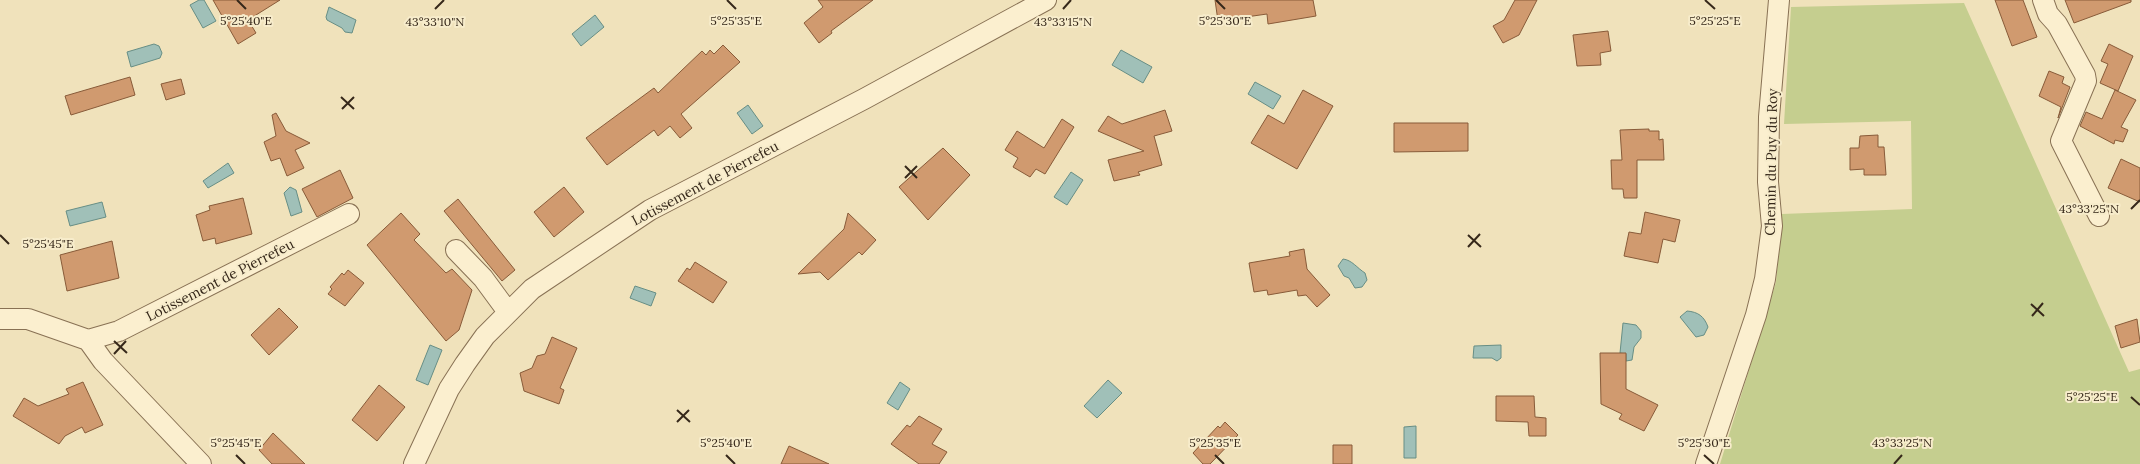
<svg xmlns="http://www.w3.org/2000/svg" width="2140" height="464" font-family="Lora,serif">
  <rect width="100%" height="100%" fill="#f0e2bb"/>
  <!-- green -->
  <path fill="#c5ce8f" d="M 1964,3 L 2129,372 L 2140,369 L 2140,464 L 1720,464 L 1776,282 L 1782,214 L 1912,209 L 1911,121 L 1784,124 L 1791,7 Z"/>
  <!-- water -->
  <path fill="#a0c0b8" stroke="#678e85" d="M 199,0 L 204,0 L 216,21 L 203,28 L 190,5 Z
    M 329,7 L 356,20 L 352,33 L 345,32 L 342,28 L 327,20 L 326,17 Z
    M 595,15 L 604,27 L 581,46 L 572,34 Z
    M 154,44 L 159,46 L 162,53 L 160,58 L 131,67 L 127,52 Z
    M 1121,50 L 1152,67 L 1143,83 L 1112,65 Z
    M 1255,82 L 1281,96 L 1273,109 L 1248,94 Z
    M 748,105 L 763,126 L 752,134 L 737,113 Z
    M 228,163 L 234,173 L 208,188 L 203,181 Z
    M 1071,172 L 1083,180 L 1067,205 L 1054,197 Z
    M 290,187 L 296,190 L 302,212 L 291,216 L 284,193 Z
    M 102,202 L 106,217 L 70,226 L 66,211 Z
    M 1343,259 C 1352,260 1357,268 1365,273 L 1367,280 L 1362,287 L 1355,288 L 1349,278 L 1344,276 L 1338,266 Z
    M 635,286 L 656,293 L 651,306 L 630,298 Z
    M 1687,311 C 1698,312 1704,316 1708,327 L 1704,335 L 1696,337 L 1680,317 Z
    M 1623,323 L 1636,325 L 1641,331 L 1641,338 L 1634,347 L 1632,360 L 1626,361 L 1626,354 L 1620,353 Z
    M 430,345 L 442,350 L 428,385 L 416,380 Z
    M 1501,345 L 1501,358 L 1497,361 L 1492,358 L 1473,358 L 1474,346 Z
    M 1108,380 L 1122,393 L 1097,418 L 1084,406 Z
    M 900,382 L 910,389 L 898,410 L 887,403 Z
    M 1416,426 L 1416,458 L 1404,458 L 1404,427 Z"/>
  <!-- building -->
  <path fill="#d09a6f" stroke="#885b39" d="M 213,0 L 280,0 L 248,20 L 256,33 L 238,44 Z
    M 818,0 L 873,0 L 831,31 L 832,33 L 819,43 L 804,23 L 823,7 Z
    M 1215,0 L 1313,0 L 1316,16 L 1268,24 L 1267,14 L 1218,21 Z
    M 1515,0 L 1537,0 L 1519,35 L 1503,43 L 1493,26 L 1504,20 Z
    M 1995,0 L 2023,0 L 2037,37 L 2012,46 Z
    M 2065,0 L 2131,0 L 2131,2 L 2074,23 Z
    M 1608,31 L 1611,51 L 1600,53 L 1601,65 L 1577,66 L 1573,35 Z
    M 2109,44 L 2133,56 L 2118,91 L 2100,83 L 2108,64 L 2101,61 Z
    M 723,45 L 740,62 L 681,114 L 692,128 L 680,138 L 670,126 L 658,136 L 654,130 L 607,165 L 586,138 L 654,88 L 658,93 L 702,51 L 706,55 L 710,50 L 714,54 Z
    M 2049,71 L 2064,77 L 2062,83 L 2070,87 L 2058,118 L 2061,107 L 2039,96 Z
    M 130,77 L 135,95 L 71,115 L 65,96 Z
    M 181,79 L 185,94 L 166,100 L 161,84 Z
    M 1303,90 L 1333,106 L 1297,169 L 1251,143 L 1268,115 L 1284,124 Z
    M 2115,90 L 2136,100 L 2121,127 L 2128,130 L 2123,142 L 2115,140 L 2114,144 L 2080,126 L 2086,112 L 2102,119 Z
    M 1165,110 L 1172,131 L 1154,136 L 1162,165 L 1138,172 L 1140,175 L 1114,181 L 1108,160 L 1144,151 L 1098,131 L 1108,116 L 1122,124 Z
    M 276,113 L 286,131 L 310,143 L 295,150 L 304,168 L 287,176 L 280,158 L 271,161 L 264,142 L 276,136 L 272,115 Z
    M 1062,119 L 1074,127 L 1045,174 L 1036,169 L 1030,177 L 1013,167 L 1018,158 L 1005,150 L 1017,131 L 1044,148 Z
    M 1394,123 L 1468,123 L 1468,151 L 1394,152 Z
    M 1649,129 L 1649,131 L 1659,131 L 1659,140 L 1663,139 L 1664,160 L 1637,160 L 1637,198 L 1624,198 L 1623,189 L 1612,189 L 1611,160 L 1622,160 L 1620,130 Z
    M 1878,135 L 1878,147 L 1884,147 L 1886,175 L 1864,175 L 1864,169 L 1850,170 L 1850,148 L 1859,148 L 1860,136 Z
    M 943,148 L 970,175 L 928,220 L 899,187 Z
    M 2121,159 L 2140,168 L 2140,202 L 2108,188 Z
    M 340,170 L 353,198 L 317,217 L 302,189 Z
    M 564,187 L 584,212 L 554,237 L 534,212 Z
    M 243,198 L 252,234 L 216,244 L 215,238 L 203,241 L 196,215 L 210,210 L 209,206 Z
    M 458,199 L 515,270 L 502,281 L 444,211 Z
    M 1645,212 L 1680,220 L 1675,242 L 1663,239 L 1658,263 L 1624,256 L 1629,232 L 1641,234 Z
    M 401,213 L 420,234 L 414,240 L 446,273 L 452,269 L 472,290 L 459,330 L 446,341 L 367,245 Z
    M 848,213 L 876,240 L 862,255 L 859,252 L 828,280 L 820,272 L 798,274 L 844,229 Z
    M 112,241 L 119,278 L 67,291 L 60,255 Z
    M 1304,249 L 1307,269 L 1330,295 L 1317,307 L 1306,295 L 1298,296 L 1297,290 L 1268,295 L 1267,290 L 1254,292 L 1249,263 L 1290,256 L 1289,252 Z
    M 695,262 L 727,282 L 713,303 L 678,281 L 687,268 L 690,270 Z
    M 348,270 L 364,283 L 345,306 L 328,294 L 332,289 L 330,287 L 342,273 L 344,275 Z
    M 279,308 L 298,327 L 269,355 L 251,335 Z
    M 2137,319 L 2140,342 L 2121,348 L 2115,326 Z
    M 552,337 L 577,348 L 560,388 L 564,390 L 559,404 L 524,391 L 520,373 L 532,368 L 537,356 L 545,354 Z
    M 1600,353 L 1626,353 L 1626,389 L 1658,405 L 1644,431 L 1619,419 L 1622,414 L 1601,404 Z
    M 83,382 L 103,425 L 85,433 L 82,427 L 65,436 L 59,444 L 13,416 L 24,398 L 38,406 L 69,394 L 66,389 Z
    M 379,385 L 405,407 L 377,441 L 352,420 Z
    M 1496,396 L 1534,396 L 1535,417 L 1546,418 L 1546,436 L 1529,436 L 1528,422 L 1496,421 Z
    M 919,416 L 942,429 L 932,444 L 947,452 L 939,464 L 919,464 L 891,444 L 907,425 L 910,427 Z
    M 1225,422 L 1238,435 L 1210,464 L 1203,464 L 1193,453 L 1218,426 L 1220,428 Z
    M 273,433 L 305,464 L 272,464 L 259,450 Z
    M 1333,445 L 1352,445 L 1352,464 L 1333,464 Z
    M 789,446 L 829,464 L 781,464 Z"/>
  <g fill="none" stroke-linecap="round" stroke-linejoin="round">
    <defs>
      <path id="minor" d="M 2043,0 L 2048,14 L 2057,24 L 2085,75 L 2086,81 L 2061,141 L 2099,216
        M 456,250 L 483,278 L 508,312
        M 0,319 L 28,319 L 88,340 L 103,361 L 201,464
        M 88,340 L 119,331 L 349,214
        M 414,464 L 449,389 L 465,364 L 485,336 L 532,289 L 650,210 L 864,99 L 1046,0
        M 1706,464 L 1756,315 L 1765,279 L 1772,226 L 1768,182 L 1769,117 L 1779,0"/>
    </defs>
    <!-- minor casing -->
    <use href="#minor" stroke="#887154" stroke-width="22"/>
    <!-- minor -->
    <use href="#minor" stroke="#fbefcf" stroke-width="20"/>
  </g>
  <!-- ticks -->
  <path fill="none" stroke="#36281a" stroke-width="2" d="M 237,0 L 246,9M 727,0 L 736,9M 1216,0 L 1225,9M 1705,0 L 1715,9M 435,9 L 444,0M 1063,9 L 1071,0M 341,97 L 354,109M 342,109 L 354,97M 905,166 L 917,178M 905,178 L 917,166M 2131,209 L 2140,200M 0,235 L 9,244M 1468,235 L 1481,247M 1468,247 L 1480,234M 2031,304 L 2044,316M 2032,316 L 2043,303M 114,341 L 127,353M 114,354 L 126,341M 2131,397 L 2140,405M 677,410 L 690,422M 677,422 L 689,410M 236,455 L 245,464M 726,455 L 735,464M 1215,455 L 1224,464M 1704,455 L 1714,464M 1894,464 L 1902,455"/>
  <g text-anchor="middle" stroke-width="4" stroke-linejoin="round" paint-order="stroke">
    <!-- street labels -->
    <g font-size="14" fill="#36281a" stroke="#f7eccb">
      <text transform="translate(1771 162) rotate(-89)" y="5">Chemin du Puy du Roy</text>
      <text transform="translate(705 183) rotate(-28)" y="5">Lotissement de Pierrefeu</text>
      <text transform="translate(220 280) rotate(-27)" y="5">Lotissement de Pierrefeu</text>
    </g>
  </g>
  <g font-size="12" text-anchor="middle" fill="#36281a" stroke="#f7eccb" stroke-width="4" stroke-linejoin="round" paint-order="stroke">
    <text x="246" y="25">5°25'40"E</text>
    <text x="736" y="25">5°25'35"E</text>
    <text x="1225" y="25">5°25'30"E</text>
    <text x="1715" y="25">5°25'25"E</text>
    <text x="435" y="26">43°33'10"N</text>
    <text x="1063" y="26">43°33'15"N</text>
    <text x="2089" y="213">43°33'25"N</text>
    <text x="48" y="248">5°25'45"E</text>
    <text x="2092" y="401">5°25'25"E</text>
    <text x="1902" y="447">43°33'25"N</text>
    <text x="236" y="447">5°25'45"E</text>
    <text x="726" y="447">5°25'40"E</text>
    <text x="1215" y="447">5°25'35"E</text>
    <text x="1704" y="447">5°25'30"E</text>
  </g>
</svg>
